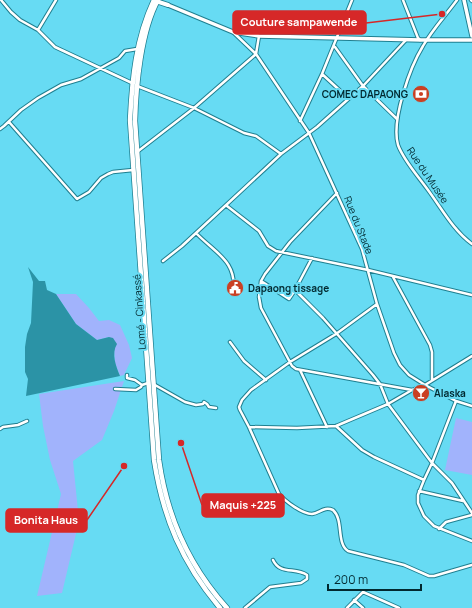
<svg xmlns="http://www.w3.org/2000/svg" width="472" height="608" font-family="Manrope,sans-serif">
  <rect width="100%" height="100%" fill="#67dbf3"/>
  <!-- green -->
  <path fill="#a1b3fc" d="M 56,294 L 76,294 L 89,308 L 99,321 L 109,320 L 120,325 L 129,345 L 132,358 L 124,375 L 120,376 L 115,363 L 114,349 L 109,337 L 97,340 L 76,324 Z
    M 124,381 L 114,411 L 102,440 L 73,461 L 79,521 L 62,593 L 37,596 L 61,494 L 50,460 L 43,426 L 39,394 Z
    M 456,418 L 472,422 L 472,475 L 445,470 Z"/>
  <!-- water -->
  <path fill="#2b93a6" d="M 28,267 L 39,281 L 45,281 L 47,290 L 56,294 L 76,324 L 97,340 L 109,337 L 113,338 L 117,344 C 111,354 116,366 120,376 L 26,396 L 28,379 L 25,372 L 25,347 L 27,334 L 31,323 L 33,282 Z"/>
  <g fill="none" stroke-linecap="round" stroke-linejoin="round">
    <defs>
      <path id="street" d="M 1,0 L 11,12 L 20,20 L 38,30 L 55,47 L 132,83
        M 403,0 L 418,38 L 420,40
        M 457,0 C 446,15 432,30 423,46 C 410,67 391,120 398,145 C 404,161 418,176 428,190 C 442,209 453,230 472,244
        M 471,0 L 472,1
        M 38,30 L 56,0
        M 234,33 L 256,54 L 309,133 L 362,249 L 377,304 L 394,353 L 400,365 L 409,375 L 425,385 L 456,401 L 472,406
        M 335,47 L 363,86 L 397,119
        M 322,74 L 348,98
        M 137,86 L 194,108 L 244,133 L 256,136 L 281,154
        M 300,121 L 322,74 L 352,0
        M 9,122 L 77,199 L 89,192 L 101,178 L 108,174 L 113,172 L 133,170
        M 0,129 L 4,126 L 21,110 L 38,98 L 61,85 L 81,79 L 119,58 L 125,51 L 137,49
        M 137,152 L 194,108 L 256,54 L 259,36
        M 337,193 L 290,242 L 265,274 L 261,281 L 259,297 L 261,308 L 292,366 L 296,369 L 412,390 L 425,385 L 472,356
        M 227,206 L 259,231 L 268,246 L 276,251 L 368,270 L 472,295
        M 196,233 C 215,253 238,261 233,293
        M 312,258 L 295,290 L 323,318 L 373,375 L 380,384 L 388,404 L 432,463 L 452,483 L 472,513
        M 163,261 L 182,246 L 281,154 L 317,127 L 363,86 L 406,40
        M 393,277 L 430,345 L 432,352 L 432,380
        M 261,281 L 289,299 L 295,290
        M 377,304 L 336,334 L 290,362 L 251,390 L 242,400 L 239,407 L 240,410 L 249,427 L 279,494 C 285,501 302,514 312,514 C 320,513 324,506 333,510 C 344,520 336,543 348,551 L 404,565 L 429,576 L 434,576 L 472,565
        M 230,342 L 244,361 L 266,380
        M 300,370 L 327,427
        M 127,375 L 127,378 L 135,380 L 142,385 L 148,383
        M 155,385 L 185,402 L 196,405 L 203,404 L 204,402 L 207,404 L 209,407 L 216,408
        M 115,389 L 136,390 L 141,387 L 142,385
        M 456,401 L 432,463 L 424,480 L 418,495 L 418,503 L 424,516 L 434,526 L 472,541
        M 336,426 L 362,450 L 374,457 L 424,480
        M 249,427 L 297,428 L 336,426 L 388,404 L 412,390
        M 0,429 L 3,427 L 18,425 L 27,421
        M 419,491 L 463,501
        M 439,529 L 446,522 L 472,515
        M 354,600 L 363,608
        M 245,608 L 270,587 L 301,583 L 307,579 L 307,575 C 295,567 280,575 273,560
        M 347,608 L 363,592 L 399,608"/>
      <path id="secondary" d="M 464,0 L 472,36
        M 168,5 L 233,32 L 259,36 L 421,40 L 472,40"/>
      <path id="primary" d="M 156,1 L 168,5"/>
      <path id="highway" d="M 154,0 C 136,38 132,79 130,120 L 154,460 C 163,518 182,563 220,608
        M 158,0 C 141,31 136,85 135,121 L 159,460 C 167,517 188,565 227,608"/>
    </defs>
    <!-- street casing -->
    <use href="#street" stroke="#1f7f90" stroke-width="4.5"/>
    <!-- secondary casing -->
    <use href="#secondary" stroke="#1f7f90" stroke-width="5.5"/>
    <!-- primary casing -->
    <use href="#primary" stroke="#1f7f90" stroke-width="6"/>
    <!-- highway casing -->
    <use href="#highway" stroke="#1f7f90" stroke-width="6"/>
    <!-- street -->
    <use href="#street" stroke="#fff" stroke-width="2.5"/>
    <!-- secondary -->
    <use href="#secondary" stroke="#fff" stroke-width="3.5"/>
    <!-- primary -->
    <use href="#primary" stroke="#fff" stroke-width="4"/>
    <!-- highway -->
    <use href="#highway" stroke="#fff" stroke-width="4.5"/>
  </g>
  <!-- icons -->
  <defs>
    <symbol id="bank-disc" viewBox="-11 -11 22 22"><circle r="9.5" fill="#ca4023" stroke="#67dbf3"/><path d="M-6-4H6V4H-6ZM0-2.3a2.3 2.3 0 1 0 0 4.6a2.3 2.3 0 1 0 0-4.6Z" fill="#fff"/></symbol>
    <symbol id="civic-disc" viewBox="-11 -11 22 22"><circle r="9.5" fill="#ca4023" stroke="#67dbf3"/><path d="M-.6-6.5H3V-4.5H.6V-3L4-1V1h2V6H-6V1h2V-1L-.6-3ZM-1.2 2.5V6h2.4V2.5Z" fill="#fff"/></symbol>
    <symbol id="bar-disc" viewBox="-11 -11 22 22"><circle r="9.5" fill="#ca4023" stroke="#67dbf3"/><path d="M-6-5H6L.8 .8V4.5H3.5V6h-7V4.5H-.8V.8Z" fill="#fff"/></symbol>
  </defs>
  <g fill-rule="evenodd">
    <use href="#bank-disc" x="411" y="84" width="20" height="20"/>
    <use href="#civic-disc" x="225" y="278" width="20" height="20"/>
    <use href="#bar-disc" x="411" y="383" width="20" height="20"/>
  </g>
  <g text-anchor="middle" stroke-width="4" stroke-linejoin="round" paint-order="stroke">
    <!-- poi labels -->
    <g font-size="10" font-weight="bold" fill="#01282f" stroke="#67dbf3" text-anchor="start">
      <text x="408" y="98" text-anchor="end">COMEC DAPAONG</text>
      <text x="248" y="292">Dapaong tissage</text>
      <text x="434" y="397">Alaska</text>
    </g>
    <!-- street labels -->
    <g font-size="10" fill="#01282f" stroke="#67dbf3">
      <text transform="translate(428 175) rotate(56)" y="4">Rue du Musée</text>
      <text transform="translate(359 225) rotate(68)" y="4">Rue du Stade</text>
      <text transform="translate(139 312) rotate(-94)" y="4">Lomé - Cinkassé</text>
    </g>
  </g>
  <!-- callouts -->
  <path fill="none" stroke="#d62828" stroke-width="1.5" d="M442 14L366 23M181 443L202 505M124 466L87 520"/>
  <g fill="#d62828" stroke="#67dbf3" stroke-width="1.5">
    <circle cx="442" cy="14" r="4"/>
    <circle cx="181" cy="443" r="4"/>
    <circle cx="124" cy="466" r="4"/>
  </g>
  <g fill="#d62828" stroke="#d62828" stroke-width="1.5">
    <rect x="233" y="11" width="133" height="23" rx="4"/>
    <rect x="202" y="494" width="82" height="23" rx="4"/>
    <rect x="6" y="509" width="81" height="23" rx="4"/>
  </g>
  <g font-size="11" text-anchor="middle" font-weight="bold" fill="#fff">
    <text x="299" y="26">Couture sampawende</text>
    <text x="243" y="509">Maquis +225</text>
    <text x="46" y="524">Bonita Haus</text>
  </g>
  <!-- scale -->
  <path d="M328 584v6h93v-6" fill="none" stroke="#01282f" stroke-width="2"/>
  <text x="334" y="584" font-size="12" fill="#01282f" stroke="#67dbf3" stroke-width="3" paint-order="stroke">200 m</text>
</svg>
